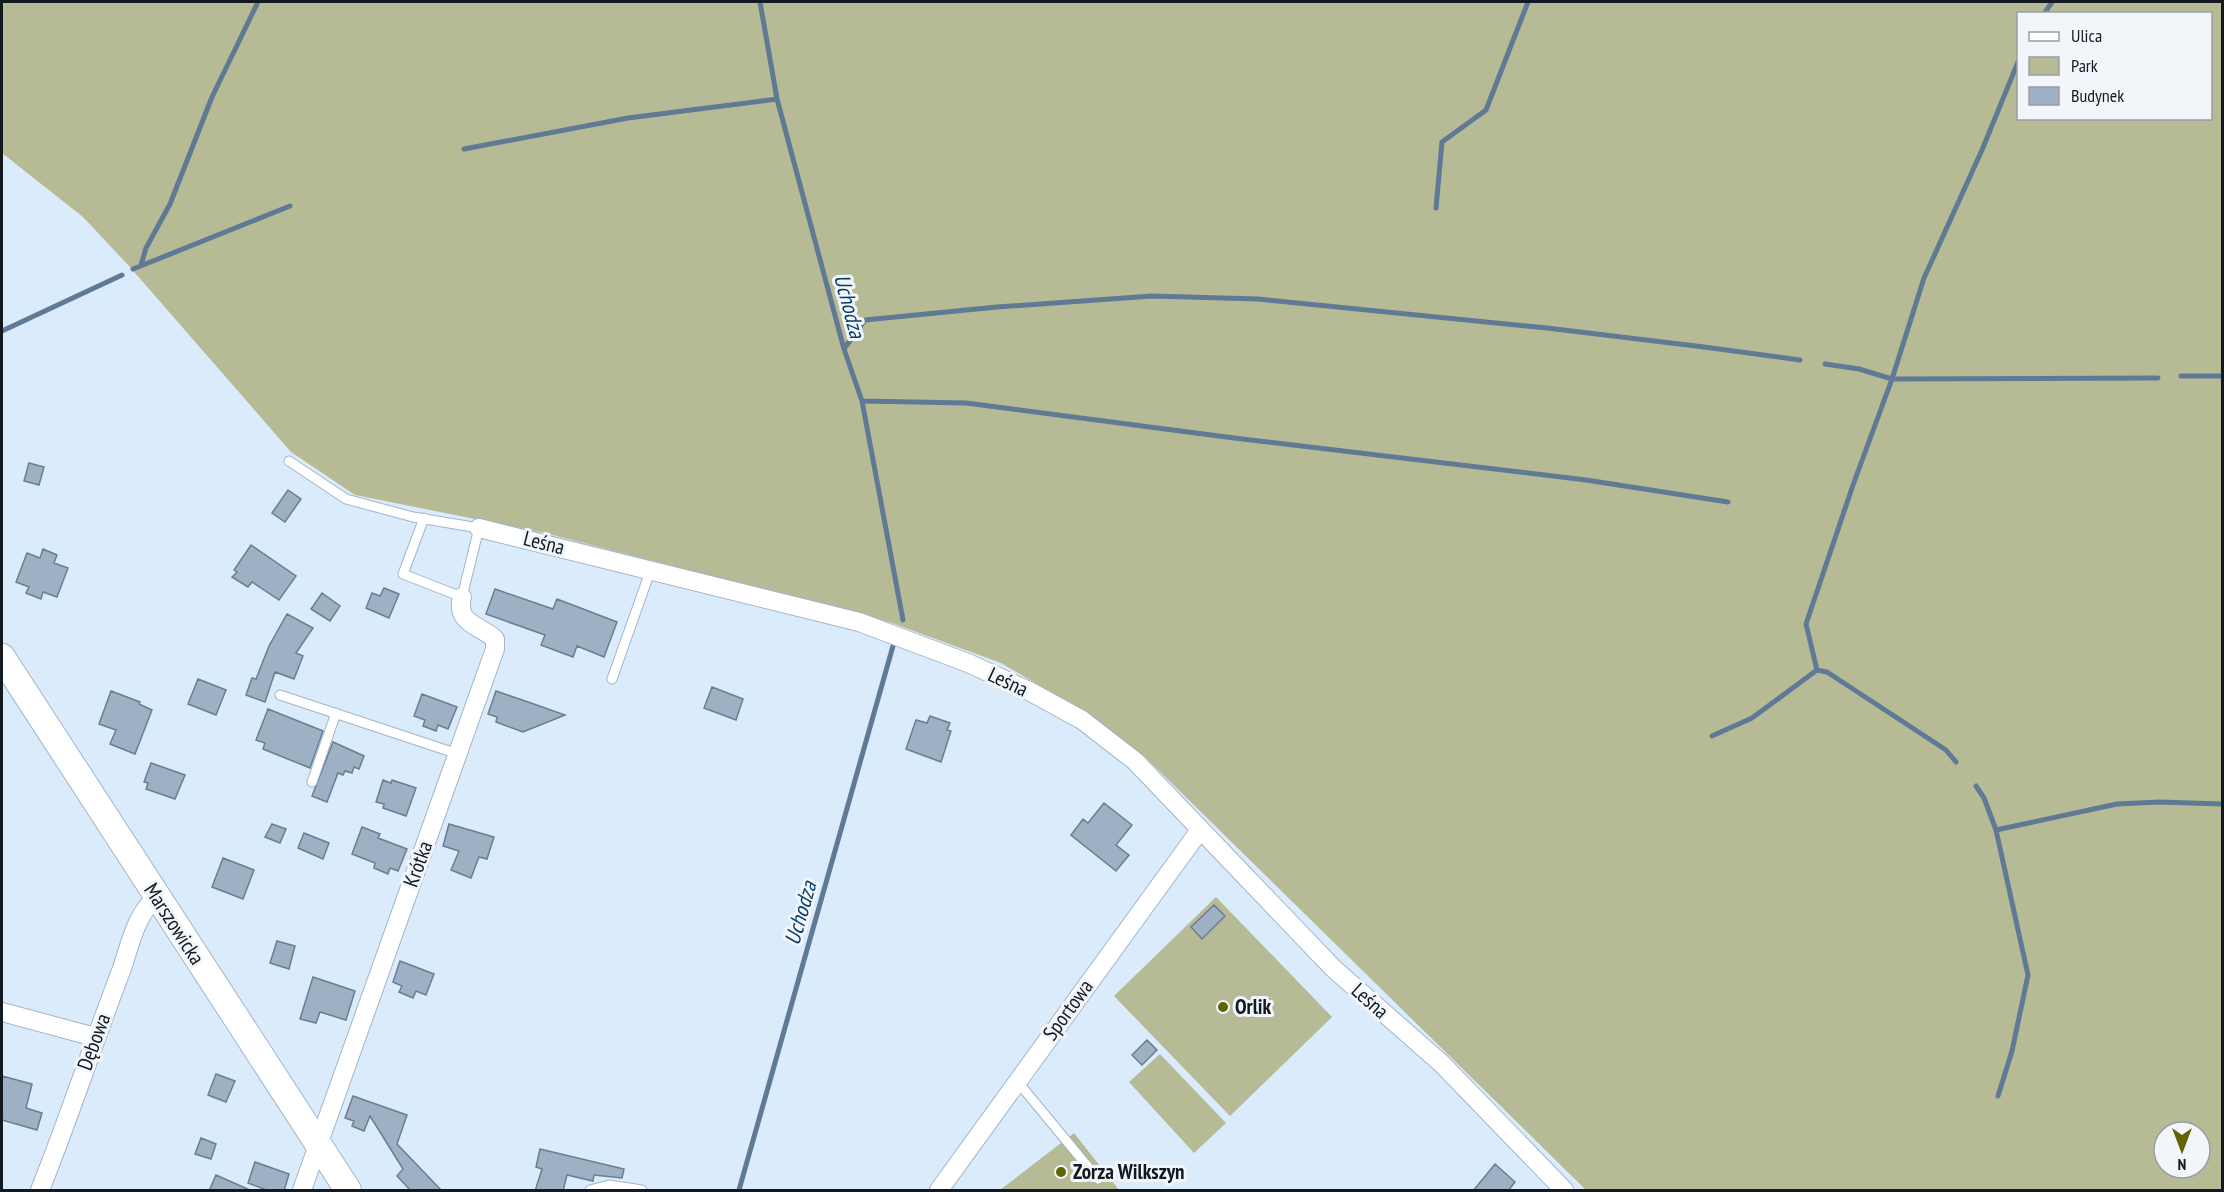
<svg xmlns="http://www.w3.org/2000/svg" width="2224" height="1192" font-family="'PT Sans Narrow',sans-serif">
  <rect width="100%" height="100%" fill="#daebfb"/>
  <!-- green -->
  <path fill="#b6bb95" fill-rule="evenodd" d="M 2,2 L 2222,2 L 2222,1190 L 1586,1190 L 1143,755 L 1078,708 L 1001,663 L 892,623 L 545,533 L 355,495 L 291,452 L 129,266 L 83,217 L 2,153 ZM 2018,14 L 2210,14 L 2210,118 L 2018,118 ZM 2164,1132 L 2200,1132 L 2200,1168 L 2164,1168 Z
    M 1216,897 L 1332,1017 L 1230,1116 L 1114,996 Z
    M 1160,1054 L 1226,1123 L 1194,1153 L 1129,1082 Z
    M 1074,1133 L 1119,1190 L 1000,1190 Z"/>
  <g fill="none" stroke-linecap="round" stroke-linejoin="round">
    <!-- stream -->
    <path stroke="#607a95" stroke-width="5" d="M 760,2 L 777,99 L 844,349 L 862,401 L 903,620
      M 2044,14 L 2052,2
      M 464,149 L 628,118 L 777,99
      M 1436,208 L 1442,142 L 1486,110 L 1528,2
      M 141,265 L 146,248 L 170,204 L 212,97 L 258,2
      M 133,269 L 290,206
      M 2,331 L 122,275
      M 844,349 L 865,320 L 997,307 L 1152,296 L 1258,299 L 1547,328 L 1704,347 L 1800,360
      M 1825,364 L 1859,369 L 1892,379 L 1924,278 L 1982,150 L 2018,62
      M 2181,376 L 2222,376
      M 862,401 L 966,403 L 1234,438 L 1586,480 L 1728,502
      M 1817,670 L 1806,624 L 1853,485 L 1892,379 L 2158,378
      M 1712,736 L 1752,718 L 1817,670 L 1827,672 L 1946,750 L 1956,762
      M 1976,786 L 1984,798 L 1996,830 L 2028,975 L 2012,1051 L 1998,1096
      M 1996,830 L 2117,804 L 2159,802 L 2222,804
      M 739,1190 L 893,646"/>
  </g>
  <!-- building -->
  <path fill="#9db0c4" stroke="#6b7d8f" stroke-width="1.5" d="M 29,463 L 44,467 L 39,485 L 24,481 Z
    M 288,490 L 301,499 L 285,522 L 272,513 Z
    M 251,545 L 296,576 L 279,600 L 252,582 L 248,587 L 232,577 L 237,572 L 234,570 Z
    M 43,549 L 57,555 L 54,563 L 68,568 L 57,597 L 43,592 L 41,599 L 26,593 L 29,587 L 16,582 L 27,553 L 40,558 Z
    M 384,588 L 399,594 L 389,618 L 366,608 L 372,593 L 380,596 Z
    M 495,589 L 553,609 L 557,599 L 617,622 L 604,657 L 577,646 L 573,657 L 541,645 L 545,635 L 486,614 Z
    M 322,593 L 340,606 L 330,621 L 311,609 Z
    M 287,614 L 313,628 L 296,653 L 303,656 L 294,679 L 275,672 L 265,702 L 246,695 L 252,678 L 256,679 L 269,646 Z
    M 198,679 L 226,690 L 216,715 L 188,704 Z
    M 712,687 L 743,699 L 736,720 L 704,708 Z
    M 111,691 L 140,702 L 139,704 L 152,710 L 135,754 L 110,744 L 116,730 L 99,724 Z
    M 496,691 L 531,703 L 565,715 L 523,732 L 496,722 L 497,717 L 488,714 Z
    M 422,694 L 457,707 L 448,729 L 438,725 L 436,731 L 423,726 L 425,720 L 414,716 Z
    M 268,709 L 323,731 L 310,768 L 263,749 L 265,743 L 256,740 Z
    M 930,716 L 950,723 L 947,730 L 951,731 L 941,762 L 906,749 L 916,720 L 927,723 Z
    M 333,742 L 364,756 L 359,769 L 354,767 L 352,773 L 345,771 L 343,775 L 338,773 L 327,802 L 312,796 Z
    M 151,763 L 185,775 L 175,799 L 146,789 L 148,783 L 144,782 Z
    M 383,780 L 391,783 L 392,780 L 416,788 L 406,816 L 383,808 L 384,804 L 376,802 Z
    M 1104,803 L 1132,825 L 1116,845 L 1129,855 L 1116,871 L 1071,835 L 1083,819 L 1088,823 Z
    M 272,824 L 286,829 L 280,843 L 265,837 Z
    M 449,824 L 494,837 L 487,859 L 479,857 L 471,878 L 451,870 L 459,851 L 443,846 Z
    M 362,827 L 380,834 L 378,838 L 407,849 L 398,871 L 390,868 L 388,874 L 374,868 L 375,863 L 352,854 Z
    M 304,833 L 329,843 L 323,859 L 298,848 Z
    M 223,858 L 254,870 L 243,899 L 212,887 Z
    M 1214,905 L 1225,916 L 1202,939 L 1191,927 Z
    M 277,941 L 295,946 L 289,969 L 270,963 Z
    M 400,961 L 434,974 L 426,995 L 416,991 L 413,998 L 399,992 L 402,986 L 393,982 Z
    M 313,977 L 355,991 L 346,1020 L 320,1012 L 316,1023 L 300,1019 Z
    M 1147,1040 L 1157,1050 L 1142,1065 L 1132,1055 Z
    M 216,1074 L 235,1081 L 226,1102 L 208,1095 Z
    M 2,1076 L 32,1084 L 26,1108 L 42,1113 L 37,1130 L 2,1120 Z
    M 353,1096 L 407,1115 L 397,1144 L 442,1191 L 411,1191 L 397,1176 L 403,1169 L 370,1116 L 364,1131 L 352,1126 L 354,1121 L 345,1118 Z
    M 201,1138 L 216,1144 L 211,1159 L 195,1154 Z
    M 540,1149 L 624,1169 L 622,1178 L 594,1175 L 593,1181 L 567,1175 L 563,1191 L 535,1191 L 542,1169 L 536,1167 Z
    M 255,1162 L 289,1174 L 284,1191 L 269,1191 L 248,1183 Z
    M 1495,1164 L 1515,1182 L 1508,1191 L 1473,1191 Z
    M 216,1175 L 252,1191 L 209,1191 Z"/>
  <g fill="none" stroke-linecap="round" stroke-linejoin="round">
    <defs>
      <path id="lane" d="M 289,461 L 346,499 L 413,517 L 479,528 L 462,597 L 403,574 L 424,518
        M 612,679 L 651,569
        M 280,695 L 458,754
        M 312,782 L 336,713
        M 1017,1081 L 1098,1179
        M 590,1190 L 609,1185 L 642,1190"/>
      <path id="street" d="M 479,528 L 859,622 L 968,663 L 1029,691 L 1082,720 L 1135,761 L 1333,968 L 1442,1064 L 1564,1190
        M 2,1012 L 95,1037
        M 40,1190 C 69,1118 93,1044 121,971 C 130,946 135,915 156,898
        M 302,1190 L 495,649 L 495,639 C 480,625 455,624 462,597
        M 939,1190 L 1200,830"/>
      <path id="secondary" d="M 2,657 L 348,1190"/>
    </defs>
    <!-- lane casing -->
    <use href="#lane" stroke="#a2b5c9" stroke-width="11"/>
    <!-- street casing -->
    <use href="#street" stroke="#a2b5c9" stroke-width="20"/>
    <!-- secondary casing -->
    <use href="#secondary" stroke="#a2b5c9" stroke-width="28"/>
    <!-- lane -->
    <use href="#lane" stroke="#fff" stroke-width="9"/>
    <!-- street -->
    <use href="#street" stroke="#fff" stroke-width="18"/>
    <!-- secondary -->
    <use href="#secondary" stroke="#fff" stroke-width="26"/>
  </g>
  <!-- markers -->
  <g fill="#5f6503" stroke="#f2f6fa" stroke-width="2">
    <circle cx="1223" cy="1007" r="6"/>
    <circle cx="1061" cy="1172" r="6"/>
  </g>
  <g text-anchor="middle" stroke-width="6" stroke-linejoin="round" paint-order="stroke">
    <!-- street labels -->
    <g font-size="21" fill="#121920" stroke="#f2f6fa">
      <text transform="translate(544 543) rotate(14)" y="7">Leśna</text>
      <text transform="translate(1008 682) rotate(25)" y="7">Leśna</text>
      <text transform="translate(418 864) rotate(-70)" y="7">Krótka</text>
      <text transform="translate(174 924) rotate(57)" y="7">Marszowicka</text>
      <text transform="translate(1370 1001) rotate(42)" y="7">Leśna</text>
      <text transform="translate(1068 1010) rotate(-54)" y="7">Sportowa</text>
      <text transform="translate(94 1042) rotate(-70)" y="7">Dębowa</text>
    </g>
    <!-- poi labels -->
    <g font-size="21" font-weight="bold" fill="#121920" stroke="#f2f6fa" text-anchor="start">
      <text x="1235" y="1014">Orlik</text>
      <text x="1073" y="1179">Zorza Wilkszyn</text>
    </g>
    <!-- water labels -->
    <g font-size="22" font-style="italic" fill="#063f6c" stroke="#f2f6fa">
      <text transform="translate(850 306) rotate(75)" y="8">Uchodza</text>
      <text transform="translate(800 913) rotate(-74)" y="8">Uchodza</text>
    </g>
  </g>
  <!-- border -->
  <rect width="2224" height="1192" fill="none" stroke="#121920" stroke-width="6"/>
  <!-- legend -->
  <rect x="2017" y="12" width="195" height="108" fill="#f2f6fa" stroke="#989ea3" stroke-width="1.5"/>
  <rect x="2029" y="32" width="30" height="9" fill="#ffffff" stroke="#989ea3" stroke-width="1.5"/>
  <text x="2071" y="42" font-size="18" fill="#121920">Ulica</text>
  <rect x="2029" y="57" width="30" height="18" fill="#b6bb95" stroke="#989ea3" stroke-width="1.5"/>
  <text x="2071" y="72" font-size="18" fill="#121920">Park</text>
  <rect x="2029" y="87" width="30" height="18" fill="#9db0c4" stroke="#989ea3" stroke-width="1.5"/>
  <text x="2071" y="102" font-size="18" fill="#121920">Budynek</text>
  <!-- north arrow -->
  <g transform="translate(2182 1150) rotate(180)"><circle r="28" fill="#f2f6fa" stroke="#989ea3" stroke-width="1.5"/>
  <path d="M0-4.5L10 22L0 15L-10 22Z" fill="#5f6503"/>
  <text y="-9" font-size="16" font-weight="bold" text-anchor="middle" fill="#121920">N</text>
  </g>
</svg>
